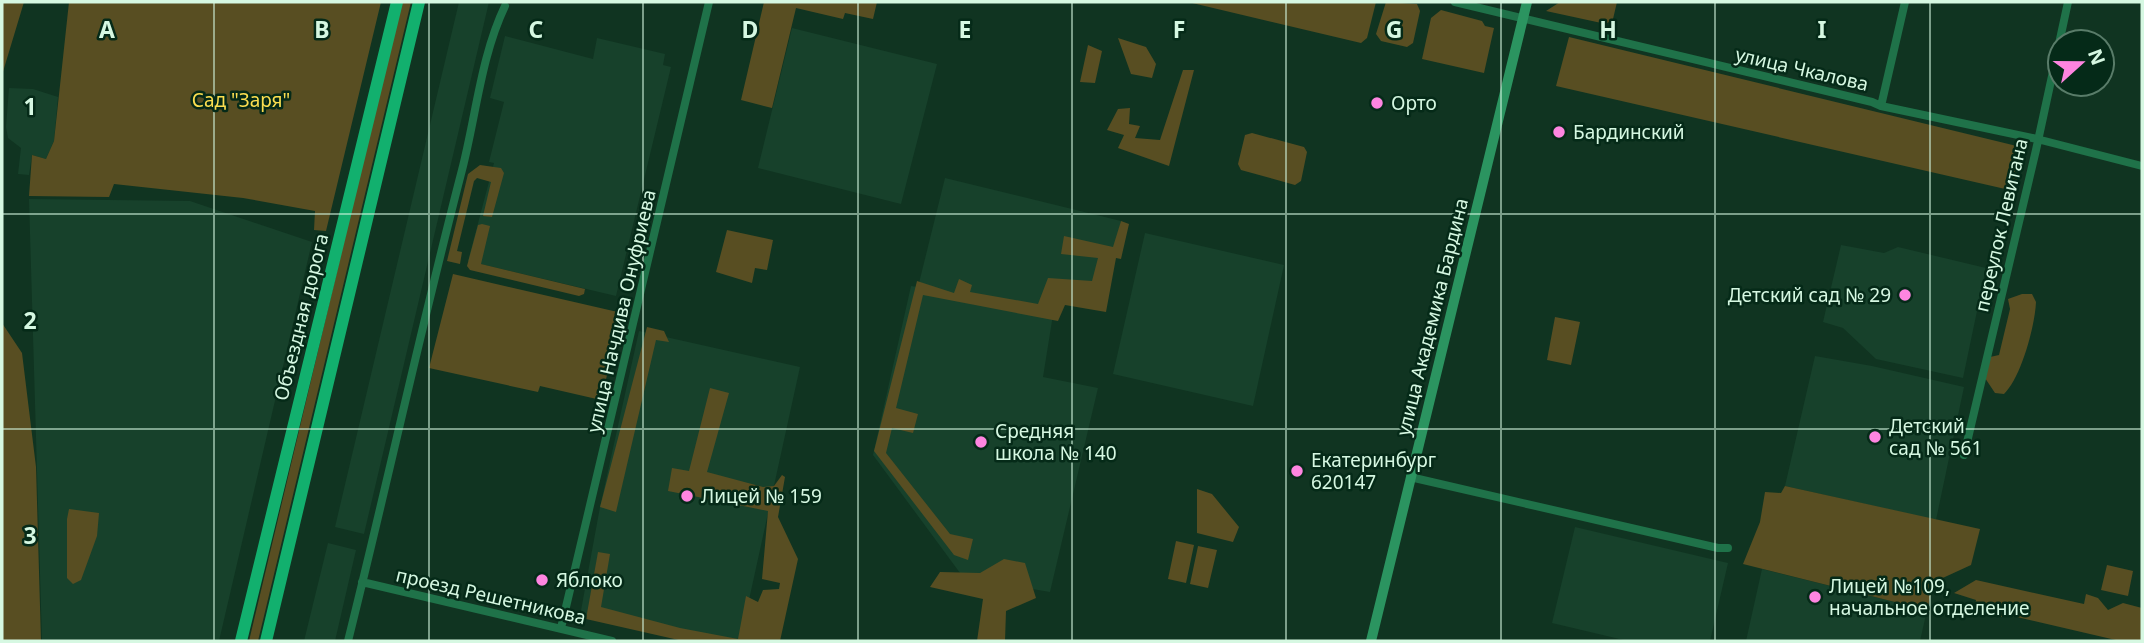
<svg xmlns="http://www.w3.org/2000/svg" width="2144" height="643" font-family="'Noto Sans',sans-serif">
  <rect width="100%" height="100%" fill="#103421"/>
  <!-- built -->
  <path fill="#17412b" d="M 459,2 L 489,2 L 364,534 L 335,527 Z
    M 792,28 L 937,64 L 901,204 L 758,168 Z
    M 505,36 L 593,59 L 597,38 L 665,54 L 663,65 L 671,67 L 616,296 L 468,261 L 494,163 L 489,162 L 504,102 L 490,98 Z
    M 9,88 L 33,89 L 58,97 L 54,141 L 46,159 L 32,155 L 29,175 L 18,174 L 21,148 L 8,138 L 6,127 Z
    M 945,178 L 1121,221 L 1103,294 L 1061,284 L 1052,321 L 1043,377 L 1098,388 L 1050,592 L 963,577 L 873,455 L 911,286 L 918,287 Z
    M 29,199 L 190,201 L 312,242 L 219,641 L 42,641 Z
    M 1145,233 L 1284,265 L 1253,406 L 1113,374 Z
    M 1841,245 L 1884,253 L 1898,247 L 1986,268 L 1963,378 L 1876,359 L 1843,328 L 1823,322 Z
    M 639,331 L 800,367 L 740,641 L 586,619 L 580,616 L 600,507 Z
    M 1815,356 L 1872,366 L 1964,387 L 1936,520 L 1785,486 Z
    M 1575,527 L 1728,563 L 1710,641 L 1628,641 L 1552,623 Z
    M 328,543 L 356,550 L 335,641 L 304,641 Z
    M 1762,569 L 1927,610 L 1920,641 L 1746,641 Z"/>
  <!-- green -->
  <path fill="#584e22" d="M 2,2 L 24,2 L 2,75 Z
    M 69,2 L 381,2 L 326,231 L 314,230 L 315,211 L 243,198 L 114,184 L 109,197 L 29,196 L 32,155 L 46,159 L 54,141 Z
    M 401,2 L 411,2 L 258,641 L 249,641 Z
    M 764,2 L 877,2 L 873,19 L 845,13 L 843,19 L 796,8 L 772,108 L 741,100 Z
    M 1188,2 L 1376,2 L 1367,38 L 1361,43 Z
    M 1386,2 L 1417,4 L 1420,11 L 1413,43 L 1407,47 L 1381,41 L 1376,34 Z
    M 1560,2 L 1617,2 L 1613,19 L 1606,24 L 1546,11 Z
    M 1441,10 L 1482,21 L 1485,26 L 1494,28 L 1484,73 L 1422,59 L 1431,18 Z
    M 1569,37 L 2025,148 L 2014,191 L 1556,86 Z
    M 1118,38 L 1146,47 L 1156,64 L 1152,78 L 1131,74 Z
    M 1088,45 L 1102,51 L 1095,83 L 1080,82 Z
    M 1183,70 L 1194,70 L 1169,166 L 1118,148 L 1124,135 L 1107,130 L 1118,109 L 1130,108 L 1129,124 L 1140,126 L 1135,138 L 1160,140 Z
    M 1252,133 L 1304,147 L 1307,152 L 1301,181 L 1295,185 L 1241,170 L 1238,164 L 1245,135 Z
    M 480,165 L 501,168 L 504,173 L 492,217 L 483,216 L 491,182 L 477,178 L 474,181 L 457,251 L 462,252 L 460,264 L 447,261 L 468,174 Z
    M 1121,221 L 1129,224 L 1121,259 L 1116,258 L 1106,312 L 1065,305 L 1058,321 L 923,295 L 896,408 L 918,414 L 913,433 L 892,428 L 886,453 L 950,534 L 973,539 L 968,560 L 954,555 L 874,451 L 917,281 L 954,293 L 959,279 L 972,285 L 970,292 L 1038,304 L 1048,278 L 1092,281 L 1098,258 L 1061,254 L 1064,236 L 1113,247 Z
    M 482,224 L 490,226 L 481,264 L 585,289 L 584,294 L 579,296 L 470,270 L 467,266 L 478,225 Z
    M 727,230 L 773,240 L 767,270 L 755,268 L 752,283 L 716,272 Z
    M 453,274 L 622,313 L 601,400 L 540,386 L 538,392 L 429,368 Z
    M 2022,294 L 2032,294 L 2036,302 C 2035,326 2021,378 2004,394 L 1995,393 L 1985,378 L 1990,357 L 1999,355 L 2010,309 L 2008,299 Z
    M 1555,317 L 1580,322 L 1571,365 L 1547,360 Z
    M 2,323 L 22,353 L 36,467 L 41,641 L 2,641 Z
    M 647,327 L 664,331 L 669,342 L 656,340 L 616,512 L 600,507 Z
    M 710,388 L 729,393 L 707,472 L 763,487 L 774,486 L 782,475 L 785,477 L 778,517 L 798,559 L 780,641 L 683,641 L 586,619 L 598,552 L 610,554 L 601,607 L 680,628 L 738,639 L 746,596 L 758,602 L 763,590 L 779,589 L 780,583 L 762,579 L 768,511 L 668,491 L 672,468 L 689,471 Z
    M 1785,486 L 1980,529 L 1971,565 L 1934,582 L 1927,610 L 1743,564 L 1760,522 L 1765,492 L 1781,493 Z
    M 1197,489 L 1212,494 L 1239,527 L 1233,542 L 1197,533 Z
    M 69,509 L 99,513 L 97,536 L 81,580 L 73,584 L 67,578 L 67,519 Z
    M 1176,541 L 1194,545 L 1186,583 L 1168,579 Z
    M 1198,546 L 1217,550 L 1208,588 L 1190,584 Z
    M 1004,559 L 1025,563 L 1036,598 L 1006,611 L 1005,641 L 977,641 L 983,599 L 930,587 L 940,572 L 980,573 Z
    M 2107,565 L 2133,571 L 2128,596 L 2101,590 Z
    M 1976,580 L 2084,604 L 2086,594 L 2098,598 L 2108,610 L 2123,603 L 2142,608 L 2142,641 L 2120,641 L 2004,614 L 2002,617 L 1974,610 L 1976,600 L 1954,593 Z"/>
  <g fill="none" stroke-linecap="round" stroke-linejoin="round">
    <!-- street -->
    <path stroke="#1f7249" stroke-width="8" d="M 1455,2 L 1872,102 L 1881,106 L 2037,139 L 2142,166
      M 1881,106 L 1905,2
      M 1964,455 L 2036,150 L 2068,2
      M 1410,477 L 1718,548 L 1728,548
      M 362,582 L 612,641
      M 561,628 L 709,2
      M 348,641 C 387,485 421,327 462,170 C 476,116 481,56 505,6"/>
    <!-- secondary -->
    <path stroke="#2b9460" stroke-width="10" d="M 1371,641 L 1527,2"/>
    <!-- primary -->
    <path stroke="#12b06e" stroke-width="12" d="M 241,641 L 397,2
      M 266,641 L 419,2"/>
  </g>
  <!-- grid -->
  <path fill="none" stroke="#d6f8e2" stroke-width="2" stroke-opacity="0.55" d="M 214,2 L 214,641M 429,2 L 429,641M 643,2 L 643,641M 858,2 L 858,641M 1072,2 L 1072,641M 1286,2 L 1286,641M 1501,2 L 1501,641M 1715,2 L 1715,641M 1930,2 L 1930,641M 2,214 L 2142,214M 2,429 L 2142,429"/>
  <!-- markers -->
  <g fill="#fe85e0" stroke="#052a18" stroke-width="2.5">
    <circle cx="1377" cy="103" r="7"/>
    <circle cx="1559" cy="132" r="7"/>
    <circle cx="1905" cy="295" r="7"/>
    <circle cx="1875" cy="437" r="7"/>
    <circle cx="981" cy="442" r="7"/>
    <circle cx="1297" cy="471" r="7"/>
    <circle cx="687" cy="496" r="7"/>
    <circle cx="542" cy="580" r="7"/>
    <circle cx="1815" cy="597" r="7"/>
  </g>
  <g text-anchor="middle" stroke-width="5" stroke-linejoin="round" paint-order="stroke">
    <!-- street labels -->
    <g font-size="19" fill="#d6f8e2" stroke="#052a18">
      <text transform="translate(1802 69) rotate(13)" y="7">улица Чкалова</text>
      <text transform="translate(2001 225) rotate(-77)" y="7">переулок Левитана</text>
      <text transform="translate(621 311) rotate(-77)" y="7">улица Начдива Онуфриева</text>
      <text transform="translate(301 317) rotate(-76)" y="7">Объездная дорога</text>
      <text transform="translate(1432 317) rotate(-76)" y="7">улица Академика Бардина</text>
      <text transform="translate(491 596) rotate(13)" y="7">проезд Решетникова</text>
    </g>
    <!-- park labels -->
    <g font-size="19" fill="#fbde50" stroke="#052a18">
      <text x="241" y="107">Сад "Заря"</text>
    </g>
    <!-- poi labels -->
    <g font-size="19" fill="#d6f8e2" stroke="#052a18" text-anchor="start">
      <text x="1391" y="110">Орто</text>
      <text x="1573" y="139">Бардинский</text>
      <text x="1891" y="302" text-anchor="end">Детский сад № 29</text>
      <text x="1889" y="433">Детский<tspan x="1889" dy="22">сад № 561</tspan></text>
      <text x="995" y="438">Средняя<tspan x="995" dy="22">школа № 140</tspan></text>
      <text x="1311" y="467">Екатеринбург<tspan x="1311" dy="22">620147</tspan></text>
      <text x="701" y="503">Лицей № 159</text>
      <text x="556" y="587">Яблоко</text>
      <text x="1829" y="593">Лицей №109,<tspan x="1829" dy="22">начальное отделение</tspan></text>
    </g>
  </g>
  <g font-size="23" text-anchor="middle" font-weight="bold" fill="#d6f8e2" stroke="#052a18" stroke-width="5" stroke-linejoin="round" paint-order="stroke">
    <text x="107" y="38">A</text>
    <text x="322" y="38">B</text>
    <text x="536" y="38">C</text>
    <text x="750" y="38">D</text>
    <text x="965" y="38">E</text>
    <text x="1179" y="38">F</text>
    <text x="1394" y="38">G</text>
    <text x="1608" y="38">H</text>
    <text x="1822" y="38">I</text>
    <text x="30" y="115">1</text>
    <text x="30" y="329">2</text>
    <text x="30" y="544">3</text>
  </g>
  <!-- border -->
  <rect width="2144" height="643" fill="none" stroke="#d6f8e2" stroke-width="7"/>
  <!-- north arrow -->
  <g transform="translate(2081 63) rotate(69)"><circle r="33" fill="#052a18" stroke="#597c69" stroke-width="2"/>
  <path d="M0-5L12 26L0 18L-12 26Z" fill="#fe85e0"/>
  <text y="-10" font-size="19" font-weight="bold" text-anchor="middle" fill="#d6f8e2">N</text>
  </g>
</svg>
